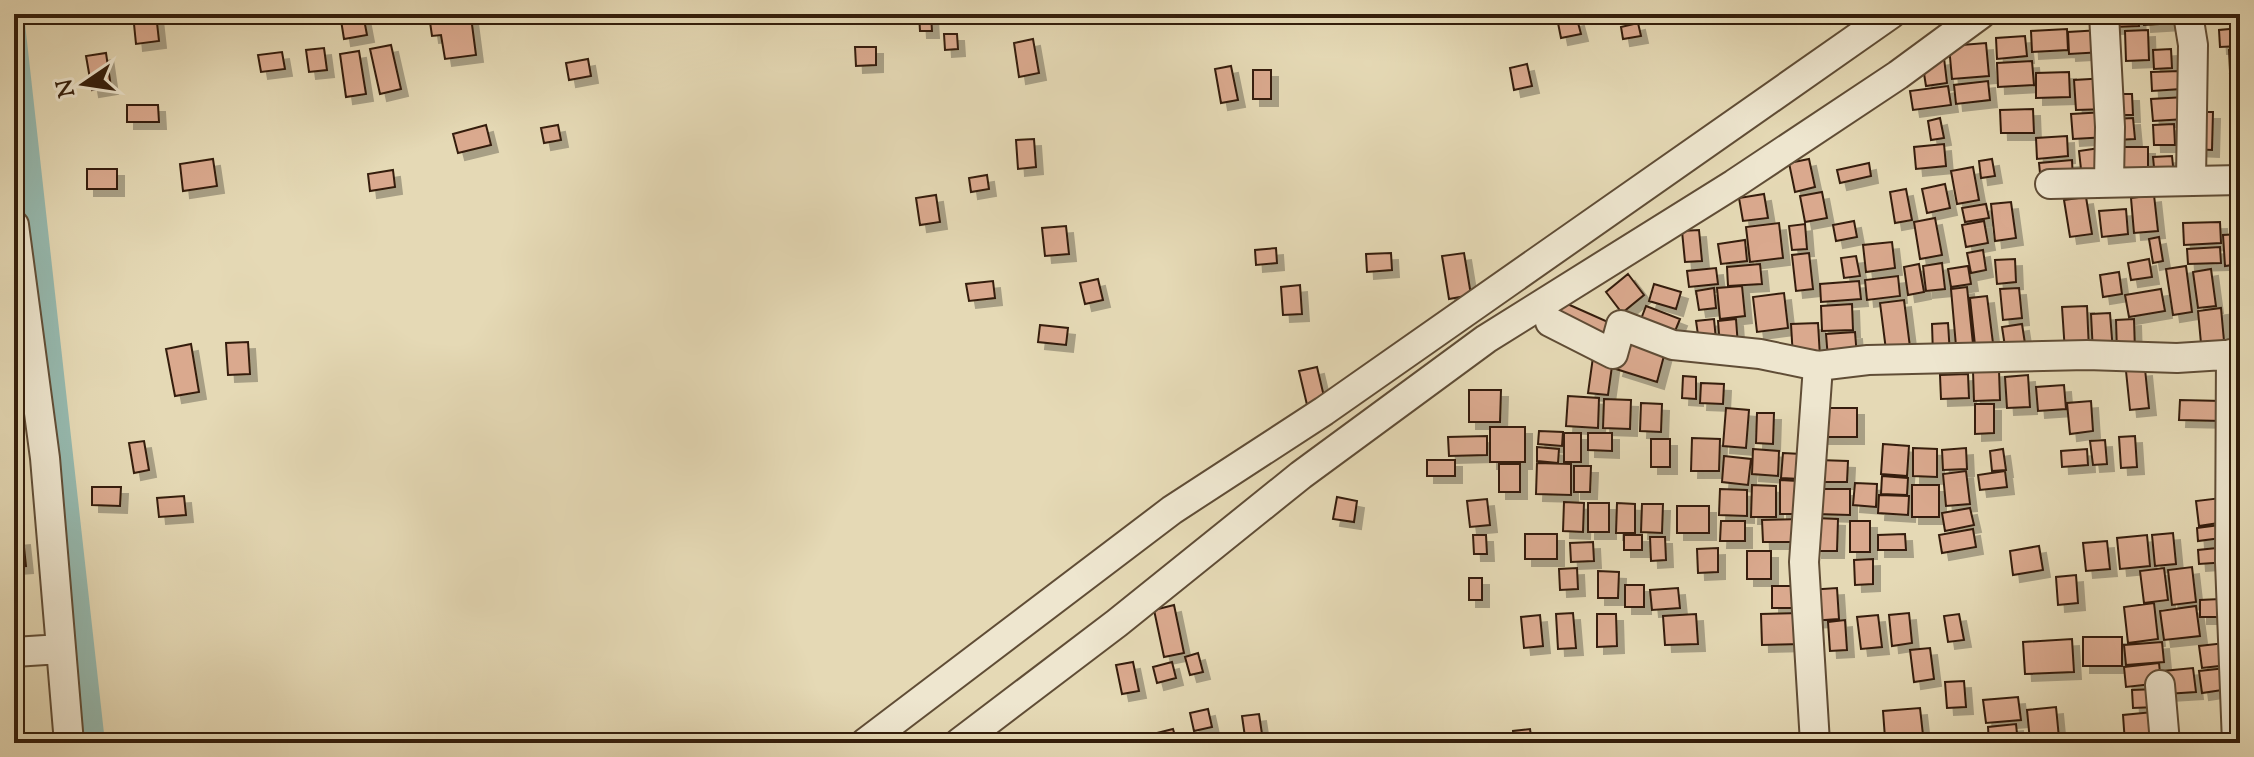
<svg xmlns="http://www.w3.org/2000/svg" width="2254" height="757" font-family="'Sorts Mill Goudy',serif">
  <defs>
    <filter id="shadow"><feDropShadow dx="7" dy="7" stdDeviation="0" flood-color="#0004"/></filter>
  </defs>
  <rect width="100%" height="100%" fill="#e5d9b5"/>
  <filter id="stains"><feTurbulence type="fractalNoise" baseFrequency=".0025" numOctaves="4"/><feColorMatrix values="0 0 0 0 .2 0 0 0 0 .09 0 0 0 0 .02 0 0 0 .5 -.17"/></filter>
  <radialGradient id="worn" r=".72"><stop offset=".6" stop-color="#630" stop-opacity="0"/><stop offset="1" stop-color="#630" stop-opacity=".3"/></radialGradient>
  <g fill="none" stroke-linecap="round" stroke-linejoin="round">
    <!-- canal -->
    <path stroke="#96bab0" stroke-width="22" d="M 14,24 L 94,743"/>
  </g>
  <!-- building -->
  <path fill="#daa98e" stroke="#341e0b" stroke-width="2" filter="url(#shadow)" d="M 133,14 L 156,14 L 159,41 L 136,44 Z
    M 340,14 L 363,14 L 367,35 L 344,39 Z
    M 919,14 L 931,14 L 932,31 L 920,31 Z
    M 2112,14 L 2138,14 L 2139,26 L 2113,27 Z
    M 2143,14 L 2174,14 L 2175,23 L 2144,25 Z
    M 471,17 L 476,55 L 445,59 L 441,35 L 432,36 L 430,22 Z
    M 1577,19 L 1581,34 L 1561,38 L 1558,23 Z
    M 1638,23 L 1641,36 L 1623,39 L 1621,27 Z
    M 2240,28 L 2240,46 L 2220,47 L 2219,30 Z
    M 2067,29 L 2068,50 L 2032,52 L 2031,31 Z
    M 2101,30 L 2103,52 L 2069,54 L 2068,32 Z
    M 2148,30 L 2149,60 L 2126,61 L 2125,31 Z
    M 944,34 L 957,34 L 958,49 L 945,50 Z
    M 2025,36 L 2027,56 L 1997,59 L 1996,38 Z
    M 1033,39 L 1039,73 L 1019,77 L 1014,43 Z
    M 1986,43 L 1989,76 L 1952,79 L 1949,46 Z
    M 391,45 L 401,89 L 380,94 L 370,49 Z
    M 855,47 L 876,47 L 876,65 L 856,66 Z
    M 324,48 L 327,70 L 309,72 L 306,50 Z
    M 2171,49 L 2172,68 L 2154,69 L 2153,50 Z
    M 2229,50 L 2240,50 L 2240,71 L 2230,71 Z
    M 359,51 L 366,94 L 346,97 L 340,54 Z
    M 282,52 L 285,69 L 261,72 L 258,55 Z
    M 106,53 L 111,87 L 92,90 L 86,56 Z
    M 1944,58 L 1947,83 L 1926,86 L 1922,61 Z
    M 588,59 L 591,76 L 569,80 L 566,63 Z
    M 2032,61 L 2034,85 L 1998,87 L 1997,63 Z
    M 1527,64 L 1532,86 L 1514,90 L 1510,68 Z
    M 1231,66 L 1238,100 L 1221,103 L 1215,69 Z
    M 1253,70 L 1271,70 L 1271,99 L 1253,99 Z
    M 2180,71 L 2181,89 L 2152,91 L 2151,72 Z
    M 2069,72 L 2070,97 L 2036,98 L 2036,73 Z
    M 2240,73 L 2240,93 L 2232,93 L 2230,74 Z
    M 2107,78 L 2108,109 L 2076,110 L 2074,80 Z
    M 1988,81 L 1990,100 L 1956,104 L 1954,85 Z
    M 1948,86 L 1951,105 L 1913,110 L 1910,91 Z
    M 2115,94 L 2132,94 L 2133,115 L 2116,115 Z
    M 2185,97 L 2186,119 L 2153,121 L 2151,99 Z
    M 127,105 L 158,105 L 159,122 L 127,122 Z
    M 2033,109 L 2034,133 L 2001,133 L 2000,110 Z
    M 2106,112 L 2108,137 L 2073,139 L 2071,114 Z
    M 2193,112 L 2213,112 L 2212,150 L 2192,149 Z
    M 2232,114 L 2240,114 L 2240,159 L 2232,159 Z
    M 1940,118 L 1944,138 L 1931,140 L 1928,121 Z
    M 2133,118 L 2135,139 L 2116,140 L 2115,119 Z
    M 2174,124 L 2175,145 L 2154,145 L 2153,125 Z
    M 486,125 L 491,145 L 458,153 L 453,134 Z
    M 558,125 L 561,140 L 544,143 L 541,128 Z
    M 2067,136 L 2068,156 L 2037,159 L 2036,138 Z
    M 1034,139 L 1036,167 L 1018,169 L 1016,140 Z
    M 1944,144 L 1946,166 L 1916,169 L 1914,147 Z
    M 2116,147 L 2148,147 L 2148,178 L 2116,179 Z
    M 2100,148 L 2104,176 L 2082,178 L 2079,151 Z
    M 2172,156 L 2174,176 L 2155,177 L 2153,157 Z
    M 213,159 L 217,186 L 183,191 L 180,164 Z
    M 1809,159 L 1815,187 L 1795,192 L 1789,163 Z
    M 1992,159 L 1995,176 L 1981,178 L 1979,161 Z
    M 2072,160 L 2073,181 L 2041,183 L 2039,163 Z
    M 1869,163 L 1871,176 L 1840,183 L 1837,170 Z
    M 1973,167 L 1979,200 L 1957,204 L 1951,171 Z
    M 87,169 L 117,169 L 117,189 L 87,189 Z
    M 393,170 L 395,187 L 370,191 L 368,174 Z
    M 987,175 L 989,189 L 971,192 L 969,178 Z
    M 1945,184 L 1950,208 L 1927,213 L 1922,189 Z
    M 1906,189 L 1912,220 L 1895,223 L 1890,192 Z
    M 1822,192 L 1827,218 L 1805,222 L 1800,196 Z
    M 1764,194 L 1768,218 L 1743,221 L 1739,198 Z
    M 936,195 L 940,222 L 920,225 L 916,198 Z
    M 2154,195 L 2158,231 L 2134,233 L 2131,198 Z
    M 2086,197 L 2092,234 L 2070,237 L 2064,200 Z
    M 2011,202 L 2016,238 L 1995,241 L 1991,204 Z
    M 1986,204 L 1989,218 L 1965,222 L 1962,208 Z
    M 2126,209 L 2128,234 L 2102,237 L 2099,211 Z
    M 1935,218 L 1942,255 L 1920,259 L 1914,222 Z
    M 1854,221 L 1857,237 L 1836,241 L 1833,225 Z
    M 1984,221 L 1988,243 L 1966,247 L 1962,225 Z
    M 2220,222 L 2221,243 L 2184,245 L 2183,223 Z
    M 1779,223 L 1783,258 L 1750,262 L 1746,227 Z
    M 1805,224 L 1807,249 L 1792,250 L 1789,226 Z
    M 1066,226 L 1069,254 L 1045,256 L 1042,228 Z
    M 1699,230 L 1702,261 L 1685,262 L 1682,231 Z
    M 2240,234 L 2240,264 L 2225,266 L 2223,235 Z
    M 2159,237 L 2163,261 L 2153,263 L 2149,239 Z
    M 1745,240 L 1747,261 L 1721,264 L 1718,244 Z
    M 1892,242 L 1895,268 L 1866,272 L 1863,245 Z
    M 2220,247 L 2221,263 L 2188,264 L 2187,249 Z
    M 1276,248 L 1277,263 L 1256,265 L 1255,250 Z
    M 1983,250 L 1986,270 L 1971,273 L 1967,253 Z
    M 1391,253 L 1392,270 L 1367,272 L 1366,254 Z
    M 1464,253 L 1471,295 L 1449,299 L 1442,256 Z
    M 1809,253 L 1813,289 L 1796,291 L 1792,255 Z
    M 1856,256 L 1860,276 L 1844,278 L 1841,258 Z
    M 2015,259 L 2016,282 L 1997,284 L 1995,260 Z
    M 2149,259 L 2152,277 L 2131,280 L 2128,263 Z
    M 1942,263 L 1945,289 L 1926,291 L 1923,266 Z
    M 1760,264 L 1762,284 L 1728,286 L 1727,267 Z
    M 1919,264 L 1924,292 L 1908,295 L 1904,267 Z
    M 1968,266 L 1971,284 L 1951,287 L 1948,269 Z
    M 2186,266 L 2192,312 L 2173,315 L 2166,269 Z
    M 1716,268 L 1718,284 L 1689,287 L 1687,271 Z
    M 2211,269 L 2216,306 L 2198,308 L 2193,272 Z
    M 2119,272 L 2122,294 L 2103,297 L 2100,275 Z
    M 1628,274 L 1644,295 L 1622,313 L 1606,292 Z
    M 1898,276 L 1900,296 L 1867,300 L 1865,280 Z
    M 1098,279 L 1103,300 L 1085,304 L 1080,283 Z
    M 993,281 L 995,298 L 969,301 L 966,284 Z
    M 1859,281 L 1861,299 L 1821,302 L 1820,284 Z
    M 1654,284 L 1681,292 L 1676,309 L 1649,301 Z
    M 1300,285 L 1302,314 L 1283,315 L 1281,287 Z
    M 1742,286 L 1745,316 L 1720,319 L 1717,288 Z
    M 1967,287 L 1973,344 L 1956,346 L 1951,289 Z
    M 1714,288 L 1716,308 L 1699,310 L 1696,291 Z
    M 2019,288 L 2022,318 L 2003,320 L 2000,289 Z
    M 2161,289 L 2165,311 L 2129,317 L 2125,295 Z
    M 1784,293 L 1788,328 L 1757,332 L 1753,297 Z
    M 1987,296 L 1993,343 L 1975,345 L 1970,298 Z
    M 1904,300 L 1911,355 L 1887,358 L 1880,303 Z
    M 1563,302 L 1617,326 L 1609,344 L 1555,319 Z
    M 1852,304 L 1853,330 L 1822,331 L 1821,306 Z
    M 1646,306 L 1680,319 L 1671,341 L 1638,327 Z
    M 2087,306 L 2089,350 L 2065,352 L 2062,307 Z
    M 2221,308 L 2225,352 L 2202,354 L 2198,311 Z
    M 2110,313 L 2113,352 L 2093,353 L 2091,314 Z
    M 1714,319 L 1716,340 L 1699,342 L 1696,321 Z
    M 1736,319 L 1738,346 L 1720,347 L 1718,321 Z
    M 2134,319 L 2135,351 L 2117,352 L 2116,320 Z
    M 1818,323 L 1820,357 L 1793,358 L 1791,324 Z
    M 1948,323 L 1950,355 L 1933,355 L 1932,324 Z
    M 2022,324 L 2026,350 L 2006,353 L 2002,327 Z
    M 1040,325 L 1068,328 L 1066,345 L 1038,342 Z
    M 1855,332 L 1857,357 L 1828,359 L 1826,334 Z
    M 1624,339 L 1665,352 L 1657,382 L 1616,369 Z
    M 248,342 L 250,374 L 228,375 L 226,343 Z
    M 191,344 L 199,392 L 175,396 L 166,349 Z
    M 1593,357 L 1613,359 L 1608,395 L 1588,393 Z
    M 1317,367 L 1326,405 L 1308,409 L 1299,371 Z
    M 2145,369 L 2149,408 L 2130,410 L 2126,371 Z
    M 1999,370 L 2000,400 L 1974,401 L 1973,371 Z
    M 1968,374 L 1969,398 L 1941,399 L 1940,375 Z
    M 2028,375 L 2030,407 L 2007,408 L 2005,377 Z
    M 1683,376 L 1696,377 L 1696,399 L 1682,398 Z
    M 1701,383 L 1724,384 L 1723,404 L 1700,403 Z
    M 2064,385 L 2066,409 L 2038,411 L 2036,387 Z
    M 1469,390 L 1501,390 L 1500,422 L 1469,422 Z
    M 25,393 L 28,411 L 14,414 L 14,395 Z
    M 1568,396 L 1599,398 L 1598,428 L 1566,426 Z
    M 1604,399 L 1631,400 L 1630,429 L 1603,428 Z
    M 2180,400 L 2222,401 L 2222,421 L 2179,420 Z
    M 2091,401 L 2093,431 L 2070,434 L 2067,403 Z
    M 1641,403 L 1662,404 L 1661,432 L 1640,431 Z
    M 1975,404 L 1994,404 L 1994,433 L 1975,434 Z
    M 1726,408 L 1749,410 L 1746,448 L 1723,446 Z
    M 1820,408 L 1857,408 L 1857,437 L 1820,437 Z
    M 1757,413 L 1774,413 L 1773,444 L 1756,443 Z
    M 1490,427 L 1525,427 L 1525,462 L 1490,462 Z
    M 1539,431 L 1563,432 L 1562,446 L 1538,444 Z
    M 1564,433 L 1581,433 L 1581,462 L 1564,462 Z
    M 1588,433 L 1612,433 L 1612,451 L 1588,450 Z
    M 1487,436 L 1487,455 L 1449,456 L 1448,437 Z
    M 2135,436 L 2137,467 L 2121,468 L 2119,437 Z
    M 1692,438 L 1720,439 L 1719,471 L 1691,471 Z
    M 1651,439 L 1670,439 L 1670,467 L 1651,467 Z
    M 2105,440 L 2107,464 L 2093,465 L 2090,441 Z
    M 144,441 L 149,470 L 134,473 L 129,443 Z
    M 1883,444 L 1909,446 L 1907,476 L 1881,474 Z
    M 1537,447 L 1559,449 L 1558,463 L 1537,461 Z
    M 1913,448 L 1937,449 L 1937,477 L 1913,476 Z
    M 1966,448 L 1967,469 L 1943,470 L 1942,450 Z
    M 1753,449 L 1779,451 L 1778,476 L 1752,474 Z
    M 2003,449 L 2006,470 L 1992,471 L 1990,451 Z
    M 2087,449 L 2088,465 L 2062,467 L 2061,451 Z
    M 1783,453 L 1801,454 L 1800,479 L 1781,478 Z
    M 1724,456 L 1751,459 L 1748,485 L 1722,482 Z
    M 1427,460 L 1455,460 L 1455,476 L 1427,476 Z
    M 1818,460 L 1848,461 L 1847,482 L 1818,482 Z
    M 1537,463 L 1571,464 L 1571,495 L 1536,494 Z
    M 1499,464 L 1520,464 L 1520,492 L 1499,492 Z
    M 1574,466 L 1591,466 L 1590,492 L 1574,492 Z
    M 1966,471 L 1970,504 L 1946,506 L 1943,474 Z
    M 2005,471 L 2007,487 L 1980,490 L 1978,475 Z
    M 1882,476 L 1908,478 L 1907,495 L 1881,494 Z
    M 1780,480 L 1798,481 L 1797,514 L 1780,514 Z
    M 1855,483 L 1877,484 L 1876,507 L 1853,505 Z
    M 1752,485 L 1776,486 L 1776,517 L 1751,517 Z
    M 1912,485 L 1939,485 L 1939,517 L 1912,517 Z
    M 92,487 L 121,487 L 120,506 L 92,505 Z
    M 1720,489 L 1747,490 L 1747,516 L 1719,515 Z
    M 1816,489 L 1850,489 L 1850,515 L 1816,514 Z
    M 1879,495 L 1909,496 L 1908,515 L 1878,513 Z
    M 184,496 L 186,515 L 159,517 L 157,498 Z
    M 1337,497 L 1357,501 L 1354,522 L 1333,519 Z
    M 2221,498 L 2225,522 L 2199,526 L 2196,501 Z
    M 1487,499 L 1490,525 L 1470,527 L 1467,501 Z
    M 1564,502 L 1584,503 L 1583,532 L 1563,531 Z
    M 1588,503 L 1609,503 L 1609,532 L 1588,532 Z
    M 1617,503 L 1635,504 L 1635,533 L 1616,533 Z
    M 1642,504 L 1663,504 L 1662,533 L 1641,532 Z
    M 1677,506 L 1709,506 L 1709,533 L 1677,533 Z
    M 1970,508 L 1974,525 L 1945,531 L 1942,513 Z
    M 1816,518 L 1838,519 L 1837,551 L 1815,551 Z
    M 1803,519 L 1804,542 L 1763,542 L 1762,520 Z
    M 1721,521 L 1745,521 L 1745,541 L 1720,541 Z
    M 1850,521 L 1870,521 L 1870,552 L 1850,552 Z
    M 2227,524 L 2229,537 L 2198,541 L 2197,528 Z
    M 1973,529 L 1976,547 L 1942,553 L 1939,535 Z
    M 2173,533 L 2176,564 L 2155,566 L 2152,535 Z
    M 1525,534 L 1557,534 L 1557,559 L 1525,559 Z
    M 1905,534 L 1906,550 L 1878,550 L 1878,535 Z
    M 1473,535 L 1486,535 L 1487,554 L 1474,554 Z
    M 1624,535 L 1642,535 L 1642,550 L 1624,550 Z
    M 2147,535 L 2150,566 L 2120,569 L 2117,538 Z
    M 1650,537 L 1665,537 L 1666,560 L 1651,561 Z
    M 23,538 L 26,566 L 14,567 L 14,539 Z
    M 2107,541 L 2110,569 L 2086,571 L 2083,543 Z
    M 1593,542 L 1594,561 L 1571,562 L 1570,543 Z
    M 2039,546 L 2043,570 L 2013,575 L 2010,551 Z
    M 2226,547 L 2228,562 L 2199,564 L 2198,550 Z
    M 1718,548 L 1718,572 L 1698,573 L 1697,549 Z
    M 1747,551 L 1771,551 L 1771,579 L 1747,579 Z
    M 1873,559 L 1873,584 L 1855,585 L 1854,560 Z
    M 2192,567 L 2196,602 L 2172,605 L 2168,570 Z
    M 1577,568 L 1578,589 L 1560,590 L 1559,569 Z
    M 2164,568 L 2168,600 L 2144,603 L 2140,571 Z
    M 1598,571 L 1619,572 L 1618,598 L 1598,598 Z
    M 2076,575 L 2078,603 L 2058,605 L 2056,577 Z
    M 1469,578 L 1482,578 L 1482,600 L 1469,600 Z
    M 1625,585 L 1644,585 L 1644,607 L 1625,607 Z
    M 1772,586 L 1803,586 L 1803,608 L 1772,608 Z
    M 1678,588 L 1680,608 L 1652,610 L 1650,590 Z
    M 1837,588 L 1839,619 L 1810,621 L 1808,590 Z
    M 2220,599 L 2221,617 L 2200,617 L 2200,600 Z
    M 2154,603 L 2158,639 L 2128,643 L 2124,607 Z
    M 1174,605 L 1184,653 L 1164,657 L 1154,610 Z
    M 2196,606 L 2200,636 L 2164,640 L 2160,611 Z
    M 1573,613 L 1576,648 L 1558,649 L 1556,614 Z
    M 1801,613 L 1802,644 L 1762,645 L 1761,614 Z
    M 1909,613 L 1912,643 L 1892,646 L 1889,615 Z
    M 1597,614 L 1616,614 L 1617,646 L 1597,647 Z
    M 1696,614 L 1698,644 L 1665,645 L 1663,616 Z
    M 1959,614 L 1964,640 L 1948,642 L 1944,616 Z
    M 1540,615 L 1543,646 L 1524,648 L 1521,617 Z
    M 1878,615 L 1882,647 L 1861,649 L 1857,617 Z
    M 1845,620 L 1847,650 L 1830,651 L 1828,622 Z
    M 2083,637 L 2122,637 L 2122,666 L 2083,666 Z
    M 2072,639 L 2074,672 L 2025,674 L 2023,642 Z
    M 2162,642 L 2164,662 L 2126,665 L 2124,645 Z
    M 2225,643 L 2228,665 L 2202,668 L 2199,646 Z
    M 1930,648 L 1934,679 L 1914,682 L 1910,650 Z
    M 1198,653 L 1203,672 L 1190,675 L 1185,657 Z
    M 1133,662 L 1139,691 L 1122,694 L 1116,665 Z
    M 1172,662 L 1176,678 L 1157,683 L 1153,667 Z
    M 2159,663 L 2161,683 L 2126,687 L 2124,667 Z
    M 2193,668 L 2196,692 L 2166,694 L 2163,671 Z
    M 2226,668 L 2229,689 L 2202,693 L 2199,671 Z
    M 1964,681 L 1966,707 L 1947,708 L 1945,682 Z
    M 2156,689 L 2156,707 L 2133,708 L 2132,690 Z
    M 2018,697 L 2021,720 L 1986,723 L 1983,700 Z
    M 2056,707 L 2059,738 L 2030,741 L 2027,710 Z
    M 1920,708 L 1923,735 L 1885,738 L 1883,711 Z
    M 1208,709 L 1212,727 L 1194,731 L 1190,713 Z
    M 2153,712 L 2156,743 L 2125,743 L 2123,715 Z
    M 1259,714 L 1262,734 L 1245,737 L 1242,716 Z
    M 2016,724 L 2018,743 L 1989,743 L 1988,727 Z
    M 1173,729 L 1177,743 L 1151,743 L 1149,735 Z
    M 1530,729 L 1532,743 L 1514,743 L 1513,731 Z"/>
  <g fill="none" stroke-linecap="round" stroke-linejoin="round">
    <defs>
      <path id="minor" d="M 2104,14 L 2110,127 L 2109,181
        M 2188,14 L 2193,45 L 2191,180
        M 2050,184 L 2240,180
        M 14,225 L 45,458 L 69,743
        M 1550,322 L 1613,354 L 1621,325 L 1673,345 L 1760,354 L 1818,366 L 1868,360 L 2087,355 L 2177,358 L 2240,354
        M 2231,354 L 2230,562 L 2237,743
        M 14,652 L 61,649
        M 2160,685 L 2165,743
        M 865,743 L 1172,510 L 1324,411 L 1891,14
        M 959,743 L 1117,623 L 1301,475 L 1486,339 L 1734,184 L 1898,75 L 1981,14
        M 1815,743 L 1804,562 L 1818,366"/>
    </defs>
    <!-- minor casing -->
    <use href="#minor" stroke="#604d36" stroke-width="32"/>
    <!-- minor -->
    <use href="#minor" stroke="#eee6cf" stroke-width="28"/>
  </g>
  <!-- margin -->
  <rect width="2254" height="757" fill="none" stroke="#e5d9b5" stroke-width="48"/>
  <rect x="16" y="16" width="2222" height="725" fill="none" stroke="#341e0b" stroke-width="4"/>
  <rect x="24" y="24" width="2206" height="709" fill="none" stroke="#341e0b" stroke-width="2"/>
  <!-- north arrow -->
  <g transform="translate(84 84) rotate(257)" stroke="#eee6cf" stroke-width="6" paint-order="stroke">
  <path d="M0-6L14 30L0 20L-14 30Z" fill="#341e0b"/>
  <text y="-12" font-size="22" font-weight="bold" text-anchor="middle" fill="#341e0b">N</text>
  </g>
  <rect width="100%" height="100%" filter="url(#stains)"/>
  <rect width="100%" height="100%" fill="url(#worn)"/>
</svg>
